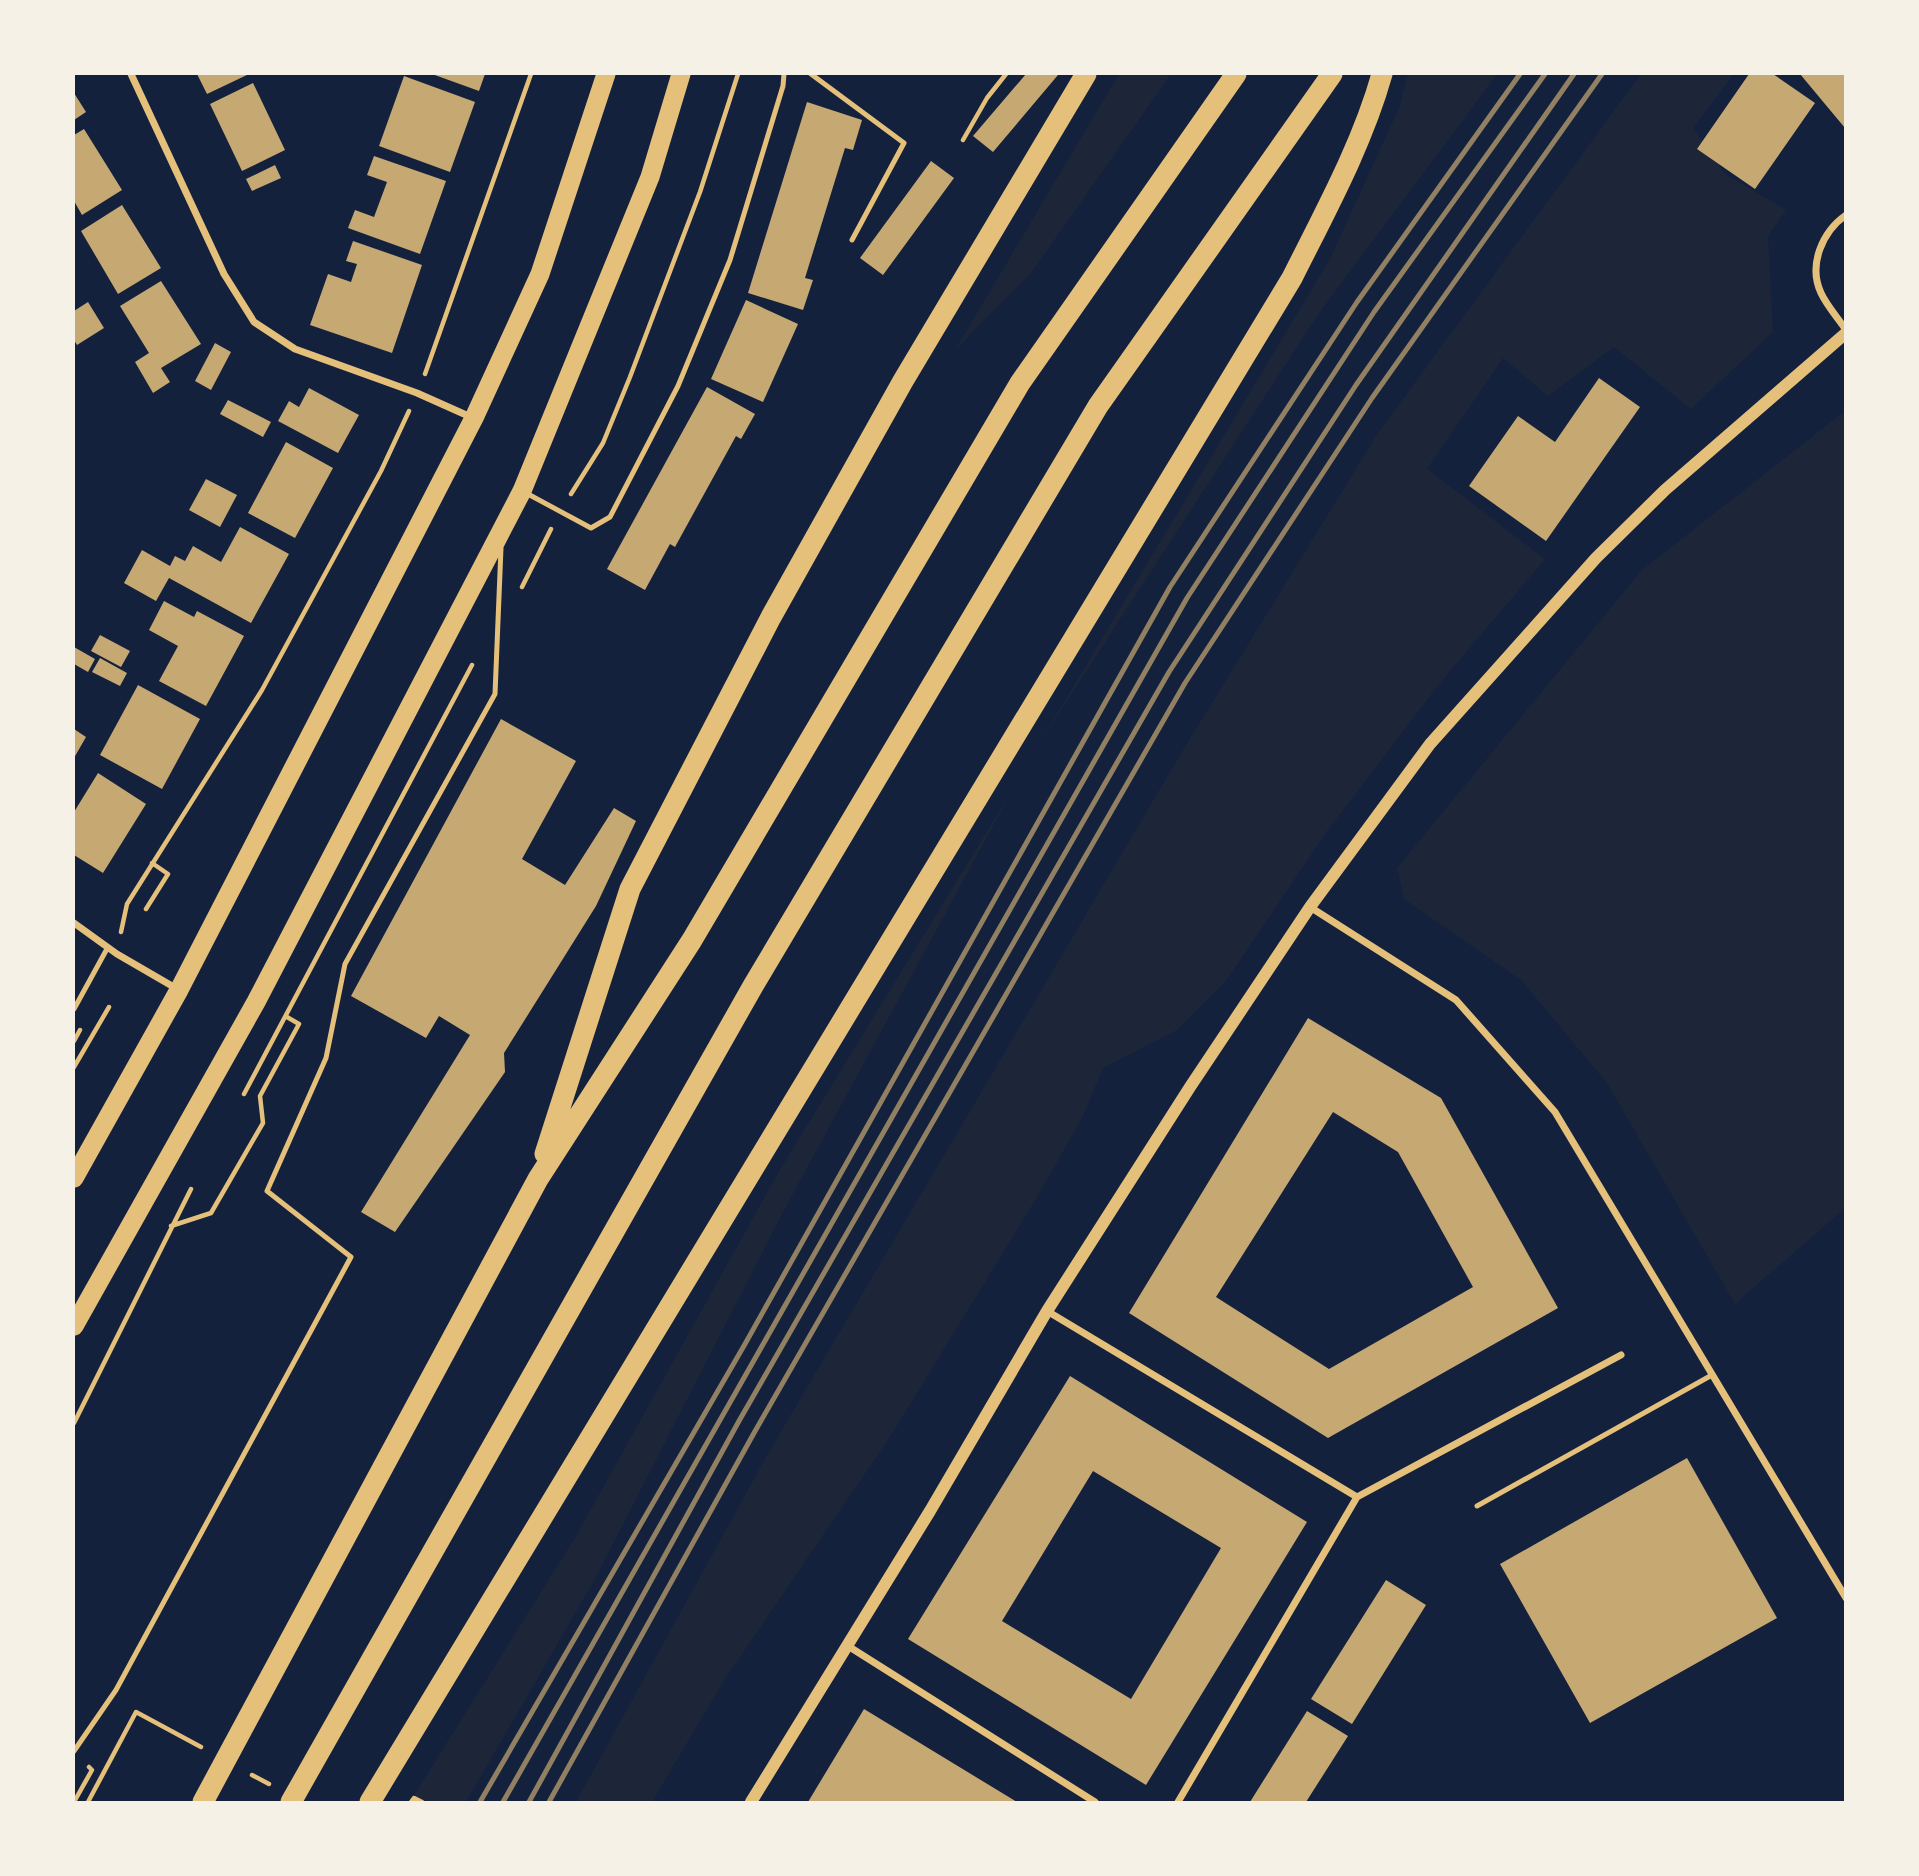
<svg xmlns="http://www.w3.org/2000/svg" width="1919" height="1876" font-family="Mulish,sans-serif">
  <rect width="100%" height="100%" fill="#14213d"/>
  <!-- green -->
  <path fill="#1d2539" d="M 1119,74 L 1171,74 L 1031,273 L 955,350 Z
    M 1408,74 L 1497,74 L 1317,316 L 1037,747 L 1330,259 L 1399,108 Z
    M 1641,74 L 1734,74 L 1693,128 L 1725,174 L 1786,210 L 1768,236 L 1773,332 L 1691,409 L 1614,347 L 1548,396 L 1503,358 L 1427,469 L 1545,559 L 1440,683 L 1327,831 L 1226,981 L 1177,1030 L 1103,1068 L 1082,1118 L 1039,1194 L 890,1437 L 725,1679 L 652,1802 L 576,1802 L 766,1457 L 1180,755 L 1378,433 Z
    M 1845,411 L 1845,1208 L 1735,1304 L 1607,1083 L 1521,980 L 1404,899 L 1397,868 L 1642,570 Z
    M 1013,789 L 782,1214 L 595,1579 L 466,1802 L 410,1802 L 576,1536 L 778,1173 Z"/>
  <!-- building -->
  <path fill="#c6a872" fill-rule="evenodd" d="M 197,74 L 249,74 L 207,94 Z
    M 432,74 L 485,74 L 479,91 Z
    M 1026,74 L 1058,75 L 993,152 L 973,136 Z
    M 1749,74 L 1773,74 L 1815,103 L 1755,189 L 1697,149 Z
    M 1800,74 L 1845,74 L 1845,128 Z
    M 404,76 L 475,102 L 450,172 L 379,146 Z
    M 253,83 L 285,150 L 242,171 L 210,104 Z
    M 74,93 L 86,112 L 74,120 Z
    M 807,102 L 862,120 L 853,150 L 845,148 L 805,278 L 813,280 L 803,310 L 748,293 Z
    M 84,129 L 122,190 L 82,215 L 74,201 L 74,135 Z
    M 374,156 L 446,181 L 420,254 L 348,228 L 355,210 L 374,217 L 387,182 L 367,175 Z
    M 931,161 L 954,178 L 883,275 L 860,258 Z
    M 275,165 L 281,178 L 252,191 L 246,179 Z
    M 122,205 L 161,268 L 118,294 L 81,231 Z
    M 353,241 L 422,265 L 392,353 L 310,325 L 328,274 L 351,282 L 357,264 L 346,261 Z
    M 161,281 L 201,344 L 161,368 L 170,382 L 153,393 L 135,362 L 149,353 L 120,306 Z
    M 746,300 L 798,324 L 763,402 L 711,379 Z
    M 88,302 L 104,328 L 77,345 L 74,340 L 74,311 Z
    M 215,343 L 231,352 L 211,390 L 195,381 Z
    M 1599,378 L 1640,407 L 1546,541 L 1469,486 L 1518,416 L 1555,442 Z
    M 707,387 L 755,414 L 741,439 L 736,436 L 675,547 L 670,544 L 645,590 L 607,569 Z
    M 309,388 L 359,415 L 338,453 L 278,421 L 289,401 L 299,407 Z
    M 228,400 L 271,422 L 263,437 L 220,414 Z
    M 286,442 L 333,468 L 295,538 L 248,513 Z
    M 206,479 L 237,495 L 220,527 L 189,510 Z
    M 240,527 L 289,554 L 251,623 L 169,578 L 156,601 L 124,583 L 142,550 L 170,566 L 175,556 L 185,561 L 193,546 L 221,562 Z
    M 164,601 L 194,617 L 197,611 L 244,636 L 206,706 L 159,681 L 178,646 L 149,630 Z
    M 100,635 L 130,651 L 121,667 L 91,651 Z
    M 74,647 L 95,659 L 88,672 L 74,664 Z
    M 100,658 L 127,673 L 120,686 L 92,672 Z
    M 138,685 L 200,719 L 162,789 L 100,755 Z
    M 501,719 L 576,761 L 522,859 L 565,885 L 614,808 L 636,821 L 596,906 L 504,1053 L 505,1072 L 395,1232 L 361,1212 L 470,1035 L 439,1016 L 426,1038 L 351,996 Z
    M 74,729 L 86,737 L 74,758 Z
    M 98,773 L 146,804 L 103,873 L 74,855 L 74,812 Z
    M 1308,1018 L 1441,1098 L 1558,1308 L 1328,1438 L 1129,1313 ZM 1333,1112 L 1398,1152 L 1473,1287 L 1329,1369 L 1216,1297 Z
    M 1070,1376 L 1307,1522 L 1146,1785 L 908,1639 ZM 1093,1471 L 1221,1548 L 1131,1699 L 1002,1621 Z
    M 1687,1458 L 1777,1618 L 1590,1723 L 1500,1564 Z
    M 1386,1580 L 1426,1605 L 1352,1724 L 1311,1699 Z
    M 864,1709 L 1017,1802 L 808,1802 Z
    M 1307,1711 L 1348,1736 L 1306,1802 L 1250,1802 Z"/>
  <g fill="none" stroke-linecap="round" stroke-linejoin="round">
    <!-- path -->
    <path stroke="#e5c07b" stroke-width="4.5" d="M 963,140 L 987,98 L 1006,74
      M 425,374 L 531,74
      M 571,494 L 603,443 L 630,377 L 700,192 L 738,74
      M 522,587 L 551,529
      M 146,909 L 168,874 L 152,863
      M 121,932 L 127,904 L 262,690 L 381,471 L 409,411
      M 74,1041 L 80,1030
      M 74,1067 L 109,1007
      M 244,1094 L 472,665
      M 171,1226 L 211,1213 L 263,1123 L 260,1096 L 299,1024 L 287,1017
      M 74,1423 L 191,1189
      M 252,1775 L 269,1784
      M 74,1802 L 92,1770 L 89,1767
      M 88,1802 L 136,1712 L 201,1747
      M 411,1802 L 414,1798 L 422,1802"/>
    <!-- service -->
    <path stroke="#e5c07b" stroke-width="5" d="M 811,74 L 904,143 L 852,240
      M 526,493 L 591,528 L 610,517 L 678,386 L 730,260 L 783,86 L 784,74
      M 74,1009 L 108,947
      M 1477,1506 L 1712,1375
      M 74,1751 L 116,1690 L 351,1257 L 267,1191 L 326,1058 L 345,964 L 495,694 L 501,548"/>
    <!-- minor -->
    <path stroke="#e5c07b" stroke-width="7" d="M 131,74 L 224,274 L 254,322 L 295,349 L 417,393 L 473,418
      M 1846,215 C 1822,232 1808,265 1821,293 C 1827,306 1838,318 1846,330
      M 1310,907 L 1456,1000 L 1555,1112 L 1846,1598
      M 74,923 L 117,954 L 179,990
      M 1047,1311 L 1357,1497
      M 848,1646 L 1095,1802
      M 1178,1802 L 1357,1497 L 1621,1355"/>
    <!-- tertiary -->
    <path stroke="#e5c07b" stroke-width="12" d="M 751,1802 L 930,1511 L 1047,1311 L 1190,1087 L 1310,907 L 1430,744 L 1596,558 L 1665,490 L 1846,333"/>
    <!-- trunk -->
    <path stroke="#e5c07b" stroke-width="19" d="M 74,1178 L 179,990 L 474,418 L 540,274 L 606,74
      M 74,1326 L 256,1002 L 522,491 L 650,177 L 681,74"/>
    <!-- motorway -->
    <path stroke="#e5c07b" stroke-width="21" d="M 545,1154 L 630,889 L 771,617 L 903,381 L 1086,74
      M 203,1802 L 538,1179 L 692,940 L 1020,383 L 1236,74
      M 291,1802 L 753,986 L 1098,406 L 1332,74
      M 370,1802 L 1292,278 C 1325,212 1362,145 1382,74"/>
    <!-- rail -->
    <path stroke="#918062" stroke-width="5" d="M 480,1802 L 745,1344 L 1170,587 L 1357,302 L 1520,74
      M 503,1802 L 1187,598 L 1374,312 L 1545,74
      M 529,1802 L 739,1421 L 1169,672 L 1356,385 L 1574,74
      M 549,1802 L 754,1433 L 1185,683 L 1372,398 L 1602,74"/>
  </g>
  <!-- border -->
  <rect width="1919" height="1876" fill="none" stroke="#f6f1e7" stroke-width="150"/>
</svg>
